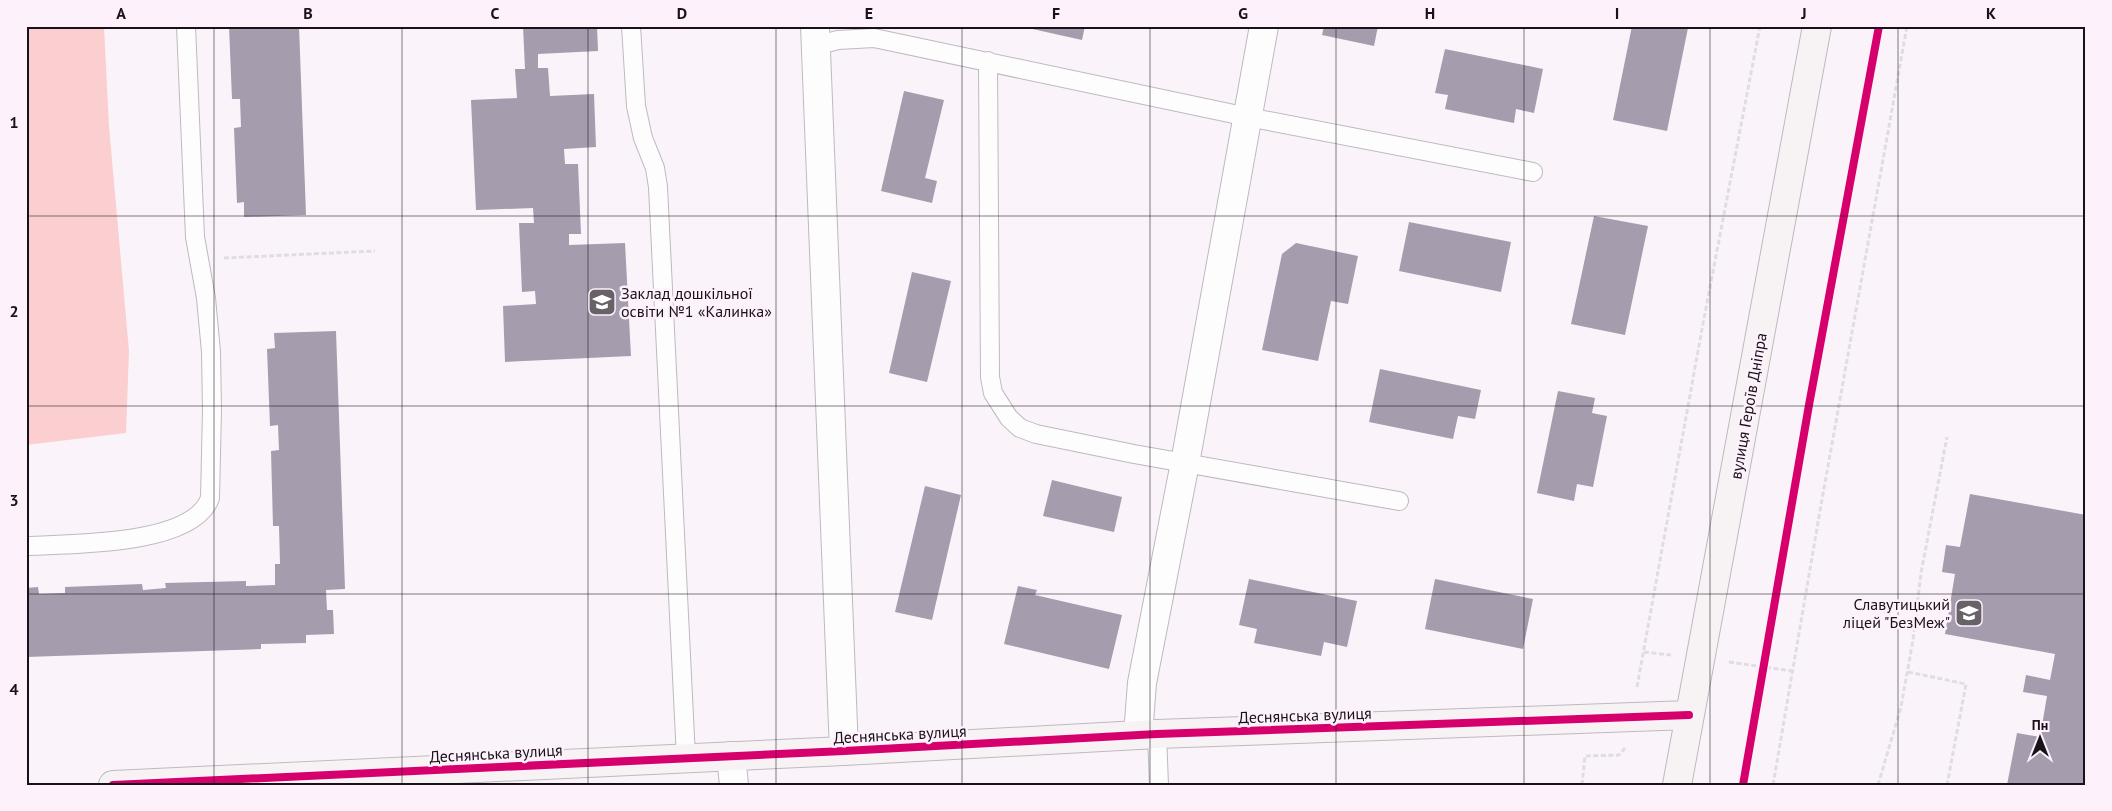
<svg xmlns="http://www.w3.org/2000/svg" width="2112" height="811" font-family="'PT Sans',sans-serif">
  <rect width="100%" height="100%" fill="#faf4fa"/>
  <!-- green -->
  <path fill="#fbcfcf" d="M 26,26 L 104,26 L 109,126 L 129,351 L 126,433 L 26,445 Z"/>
  <!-- building -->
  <path fill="#a59cad" d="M 229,26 L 299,26 L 306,215 L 244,217 L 244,202 L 237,203 L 234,128 L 241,127 L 240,99 L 232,99 Z
    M 523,26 L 597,26 L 598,51 L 538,54 L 538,68 L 548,68 L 550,96 L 594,94 L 596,147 L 564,149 L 565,164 L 578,164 L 581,234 L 569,234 L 569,245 L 625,243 L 631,356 L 505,362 L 503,306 L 536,304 L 535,291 L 522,292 L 519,223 L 534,223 L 533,208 L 476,210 L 471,100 L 517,98 L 515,69 L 525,69 Z
    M 1019,26 L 1085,26 L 1082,40 Z
    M 1324,26 L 1378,26 L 1374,46 L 1322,35 Z
    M 1632,26 L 1688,28 L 1667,131 L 1613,120 Z
    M 1445,49 L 1543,69 L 1534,113 L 1516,109 L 1514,123 L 1445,109 L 1448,95 L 1435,93 Z
    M 904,91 L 944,100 L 925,178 L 937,181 L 932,203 L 881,191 Z
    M 1594,216 L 1648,226 L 1625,335 L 1571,324 Z
    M 1409,222 L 1511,242 L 1501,292 L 1399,271 Z
    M 1296,243 L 1358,256 L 1348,304 L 1331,301 L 1318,361 L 1262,350 L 1282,254 Z
    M 912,272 L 951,281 L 927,382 L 889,373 Z
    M 336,331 L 345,589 L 326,590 L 327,610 L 333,610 L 334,634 L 306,635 L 306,643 L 261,644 L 261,649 L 26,657 L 26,588 L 38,587 L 39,594 L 65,593 L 65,587 L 142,584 L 143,590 L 166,588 L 165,583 L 246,581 L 246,586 L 275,585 L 275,564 L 280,564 L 279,526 L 273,526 L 271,451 L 279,450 L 278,425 L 270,426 L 267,349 L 275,348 L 274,333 Z
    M 1380,369 L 1481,390 L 1475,419 L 1458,416 L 1453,439 L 1369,422 Z
    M 1558,391 L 1595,398 L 1592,413 L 1607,416 L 1593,487 L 1577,484 L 1574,501 L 1537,493 Z
    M 1052,480 L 1122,497 L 1114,532 L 1043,516 Z
    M 925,486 L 961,495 L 932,620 L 895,612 Z
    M 1970,494 L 2086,515 L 2086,785 L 2007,785 L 2017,733 L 2040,737 L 2047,696 L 2023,692 L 2026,675 L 2050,680 L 2055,654 L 1945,634 L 1955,574 L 1942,572 L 1946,545 L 1960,547 Z
    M 1249,579 L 1357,601 L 1347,647 L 1324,642 L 1321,656 L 1254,643 L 1257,629 L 1239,625 Z
    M 1435,579 L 1533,599 L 1523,649 L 1425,629 Z
    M 1018,586 L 1037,590 L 1035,595 L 1122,615 L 1109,669 L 1004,644 Z"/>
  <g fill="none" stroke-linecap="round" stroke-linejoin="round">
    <defs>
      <path id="lane" d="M 631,26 L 636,106 L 643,138 L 655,168 L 658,187 L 686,758
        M 815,46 L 838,40 L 874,38 L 1248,117 L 1533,172
        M 988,61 L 990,377 L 993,393 L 1009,418 L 1020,428 L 1036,434 L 1134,454 L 1399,501
        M 26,546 C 70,544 193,546 210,498 L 212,410 L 211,352 L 206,298 L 195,237 L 186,26
        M 1157,734 L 1159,785"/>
      <path id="street" d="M 815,26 L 844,751
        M 1138,735 L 1142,683 L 1185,463 L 1264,26
        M 731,756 L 734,785"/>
      <path id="secondary" d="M 113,785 L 844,751 L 1157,734 L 1689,715
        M 1677,785 L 1817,26"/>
    </defs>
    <!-- lane casing -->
    <use href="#lane" stroke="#bfb9bf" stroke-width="20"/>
    <!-- street casing -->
    <use href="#street" stroke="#bfb9bf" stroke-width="30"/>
    <!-- secondary casing -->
    <use href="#secondary" stroke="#bfb9bf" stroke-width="30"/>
    <!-- path -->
    <path stroke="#e0dde0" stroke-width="3" stroke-dasharray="5 2.5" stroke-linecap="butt" d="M 224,258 L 375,251
      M 1644,652 L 1671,655
      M 1729,662 L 1792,671
      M 1908,672 L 1966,684 L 1947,785
      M 1637,687 L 1702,329 L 1760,26
      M 1582,785 L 1585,756 L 1619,755 L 1626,747
      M 1773,785 L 1821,505 L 1907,26
      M 1878,785 L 1901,707 L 1913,640 L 1921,573 L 1947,437"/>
    <!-- lane -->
    <use href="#lane" stroke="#fefdfe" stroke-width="18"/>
    <!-- street -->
    <use href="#street" stroke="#fefdfe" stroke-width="28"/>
    <!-- secondary -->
    <use href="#secondary" stroke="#f7f3f5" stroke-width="28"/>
    <defs>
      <path id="cycleway" d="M 113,785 L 844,751 L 1157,734 L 1689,715
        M 1743,785 L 1809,405 L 1879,26"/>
    </defs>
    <!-- cycleway casing -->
    <use href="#cycleway" stroke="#fdf1fc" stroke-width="11"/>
    <!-- cycleway -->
    <use href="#cycleway" stroke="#d6006c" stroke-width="8"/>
  </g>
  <!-- grid -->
  <path fill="none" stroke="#191219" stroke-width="1" stroke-opacity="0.55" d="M 214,26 L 214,785M 402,26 L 402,785M 588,26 L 588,785M 776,26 L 776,785M 962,26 L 962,785M 1150,26 L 1150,785M 1336,26 L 1336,785M 1524,26 L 1524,785M 1710,26 L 1710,785M 1898,26 L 1898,785M 26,216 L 2086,216M 26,406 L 2086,406M 26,594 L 2086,594"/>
  <!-- icons -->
  <defs>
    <symbol id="school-square" viewBox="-11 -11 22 22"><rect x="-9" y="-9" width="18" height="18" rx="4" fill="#686168" stroke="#fdf1fc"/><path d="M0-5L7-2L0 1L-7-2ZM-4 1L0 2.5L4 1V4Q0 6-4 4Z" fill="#fff"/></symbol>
  </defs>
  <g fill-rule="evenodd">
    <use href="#school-square" x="586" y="286" width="32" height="32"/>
    <use href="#school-square" x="1953" y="597" width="32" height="32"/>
  </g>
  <g text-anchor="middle" stroke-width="5" stroke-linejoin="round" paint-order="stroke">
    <!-- poi labels -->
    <g font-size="16" fill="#191219" stroke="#fdf1fc" text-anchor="start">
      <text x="621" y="299">Заклад дошкільної<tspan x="621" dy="18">освіти №1 «Калинка»</tspan></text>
      <text x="1950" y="610" text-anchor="end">Славутицький<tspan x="1950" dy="18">ліцей "БезМеж"</tspan></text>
    </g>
    <!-- street labels -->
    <g font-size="16" fill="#191219" stroke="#fdf1fc">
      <text transform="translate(1748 406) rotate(-80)" y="6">вулиця Героїв Дніпра</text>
      <text transform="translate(1305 715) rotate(-2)" y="6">Деснянська вулиця</text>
      <text transform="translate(900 734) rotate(-3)" y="6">Деснянська вулиця</text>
      <text transform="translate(496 753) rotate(-3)" y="6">Деснянська вулиця</text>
    </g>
  </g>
  <!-- border -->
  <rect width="2112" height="811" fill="none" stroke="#fdf1fc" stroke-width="55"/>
  <!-- north arrow -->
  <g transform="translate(2040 738)" stroke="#fdf1fc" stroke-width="4" paint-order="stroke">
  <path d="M0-4L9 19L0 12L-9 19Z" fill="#191219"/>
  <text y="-8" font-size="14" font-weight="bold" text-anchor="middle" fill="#191219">Пн</text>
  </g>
  <rect x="28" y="28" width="2056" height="756" fill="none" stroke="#191219" stroke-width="2"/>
  <g font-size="16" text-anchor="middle" font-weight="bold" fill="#191219">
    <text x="121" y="19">A</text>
    <text x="308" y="19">B</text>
    <text x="495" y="19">C</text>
    <text x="682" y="19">D</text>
    <text x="869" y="19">E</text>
    <text x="1056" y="19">F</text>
    <text x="1243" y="19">G</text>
    <text x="1430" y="19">H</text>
    <text x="1617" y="19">I</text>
    <text x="1804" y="19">J</text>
    <text x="1991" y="19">K</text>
    <text x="14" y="128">1</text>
    <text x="14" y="317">2</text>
    <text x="14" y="506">3</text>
    <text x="14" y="695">4</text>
  </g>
</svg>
